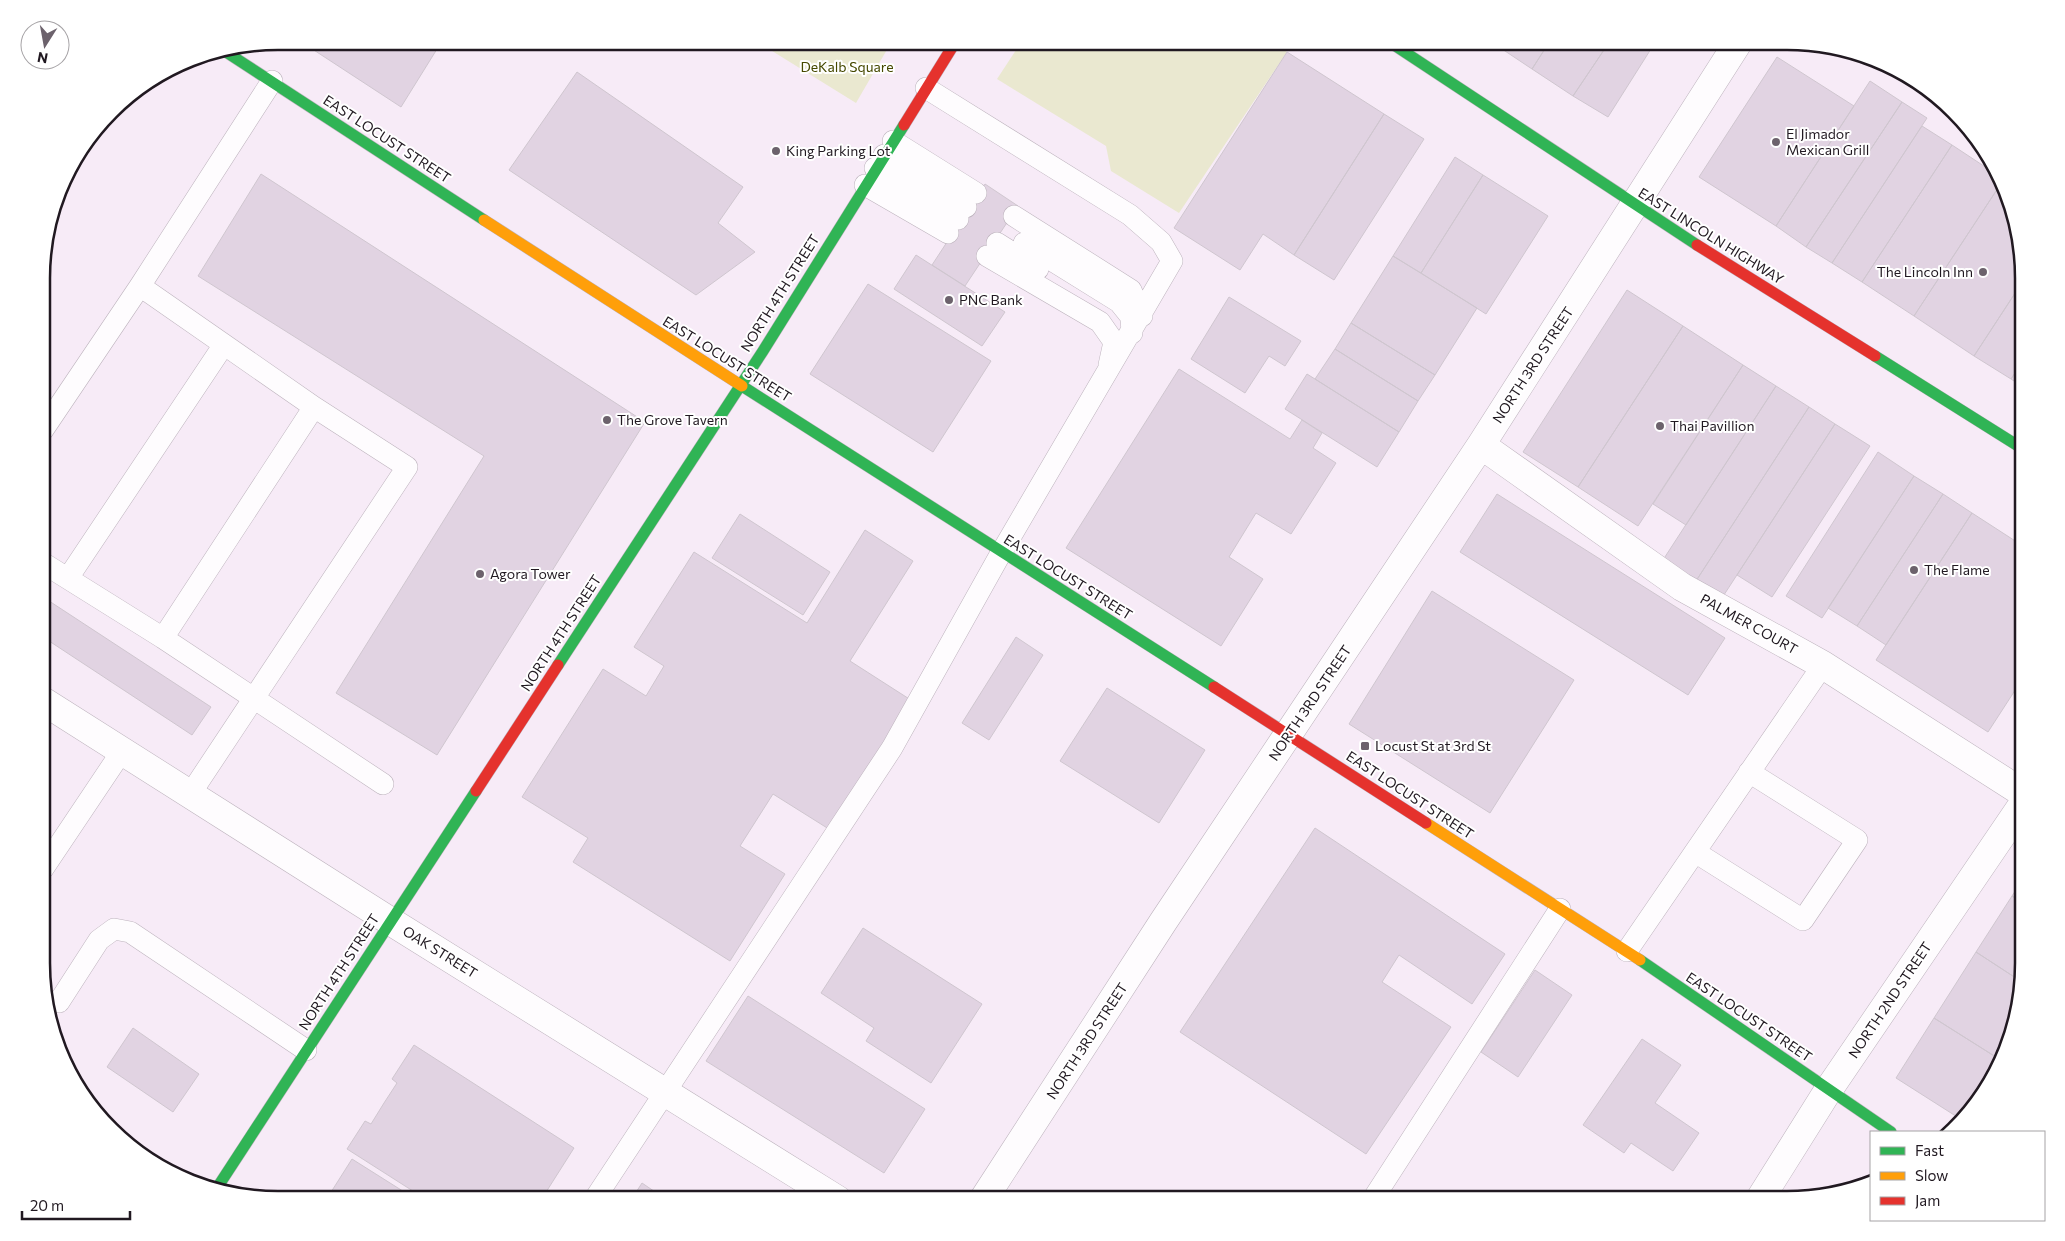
<svg xmlns="http://www.w3.org/2000/svg" width="2065" height="1241" font-family="Commissioner,sans-serif">
  <rect width="100%" height="100%" fill="#f7ebf7"/>
  <!-- green -->
  <path fill="#eae8d0" d="M 756,41 L 892,41 L 856,103 Z
    M 1022,41 L 1278,41 L 1287,52 L 1179,213 L 1111,171 L 1106,146 L 997,79 Z"/>
  <!-- building -->
  <path fill="#e1d3e2" stroke="#cfc6cf" d="M 300,41 L 442,41 L 401,107 Z
    M 1490,41 L 1550,41 L 1532,69 Z
    M 1550,41 L 1610,41 L 1573,96 L 1532,69 Z
    M 1610,41 L 1656,41 L 1608,117 L 1573,96 Z
    M 1287,52 L 1384,114 L 1294,255 L 1263,234 L 1240,270 L 1174,228 Z
    M 1777,57 L 1854,106 L 1776,226 L 1699,177 Z
    M 577,72 L 743,187 L 718,223 L 755,252 L 696,295 L 509,170 Z
    M 1870,81 L 1902,102 L 1806,247 L 1776,226 Z
    M 1902,102 L 1927,118 L 1832,263 L 1806,247 Z
    M 1384,114 L 1424,139 L 1334,280 L 1294,255 Z
    M 1922,126 L 1952,145 L 1862,282 L 1832,263 Z
    M 1952,145 L 1996,174 L 2000,185 L 1914,316 L 1862,282 Z
    M 1455,157 L 1483,175 L 1421,273 L 1393,256 Z
    M 261,174 L 645,422 L 437,755 L 336,693 L 484,456 L 198,276 Z
    M 1483,175 L 1548,216 L 1486,314 L 1421,273 Z
    M 985,184 L 1018,206 L 965,286 L 932,265 Z
    M 2000,185 L 2023,262 L 2023,281 L 1974,356 L 1914,316 Z
    M 916,255 L 1005,312 L 982,346 L 894,289 Z
    M 1393,256 L 1477,308 L 1435,375 L 1351,323 Z
    M 2023,281 L 2023,361 L 2011,379 L 1974,356 Z
    M 868,284 L 991,361 L 933,452 L 810,374 Z
    M 1627,290 L 1683,326 L 1578,487 L 1523,452 Z
    M 1229,297 L 1301,341 L 1285,366 L 1269,356 L 1245,393 L 1191,359 Z
    M 1351,323 L 1435,375 L 1418,401 L 1335,349 Z
    M 1683,326 L 1743,365 L 1638,526 L 1578,487 Z
    M 1335,349 L 1418,401 L 1399,432 L 1315,379 Z
    M 2023,361 L 2023,387 L 2011,379 Z
    M 1743,365 L 1776,386 L 1686,525 L 1653,504 Z
    M 1179,369 L 1290,439 L 1302,420 L 1322,433 L 1313,448 L 1336,463 L 1291,534 L 1256,513 L 1229,557 L 1263,579 L 1221,646 L 1066,548 Z
    M 1307,374 L 1399,432 L 1377,467 L 1285,409 Z
    M 1776,386 L 1809,407 L 1694,584 L 1661,563 Z
    M 1809,407 L 1835,424 L 1720,601 L 1694,584 Z
    M 1835,424 L 1870,446 L 1772,597 L 1737,575 Z
    M 1878,452 L 1914,476 L 1822,618 L 1786,596 Z
    M 1914,476 L 1943,494 L 1857,626 L 1828,608 Z
    M 1497,494 L 1725,638 L 1688,695 L 1460,552 Z
    M 1943,494 L 1972,513 L 1886,645 L 1857,626 Z
    M 1972,513 L 2023,546 L 2023,678 L 1988,732 L 1876,660 Z
    M 740,514 L 830,572 L 803,615 L 712,558 Z
    M 865,530 L 913,561 L 850,661 L 914,702 L 832,831 L 773,794 L 740,846 L 785,874 L 730,961 L 573,862 L 588,838 L 522,797 L 603,669 L 646,696 L 664,666 L 634,647 L 694,552 L 807,623 Z
    M 1432,591 L 1574,680 L 1490,813 L 1349,724 Z
    M 43,597 L 211,707 L 192,735 L 43,637 Z
    M 1016,637 L 1043,655 L 989,740 L 962,723 Z
    M 1107,688 L 1205,750 L 1159,823 L 1060,761 Z
    M 1315,828 L 1505,954 L 1472,1004 L 1399,955 L 1382,982 L 1451,1027 L 1366,1154 L 1180,1032 Z
    M 2023,879 L 2023,903 L 2012,896 Z
    M 2012,896 L 2023,903 L 2022,982 L 1976,952 Z
    M 863,928 L 982,1004 L 931,1083 L 866,1041 L 874,1028 L 821,993 Z
    M 1976,952 L 2022,982 L 1999,1059 L 1934,1018 Z
    M 1535,970 L 1572,995 L 1518,1077 L 1481,1052 Z
    M 748,996 L 925,1109 L 884,1173 L 706,1061 Z
    M 1934,1018 L 1999,1059 L 1992,1082 L 1962,1120 L 1896,1078 Z
    M 133,1028 L 199,1074 L 173,1112 L 107,1067 Z
    M 1642,1039 L 1681,1065 L 1655,1103 L 1699,1133 L 1673,1171 L 1631,1143 L 1624,1153 L 1583,1125 Z
    M 414,1045 L 574,1148 L 541,1200 L 427,1200 L 347,1149 L 365,1121 L 371,1124 L 384,1103 L 397,1083 L 392,1079 Z
    M 352,1159 L 417,1200 L 326,1200 Z
    M 642,1183 L 667,1200 L 631,1200 Z"/>
  <g fill="none" stroke-linecap="round" stroke-linejoin="round">
    <defs>
      <path id="lane" d="M 893,141 L 976,193
        M 884,155 L 966,207
        M 875,168 L 958,219
        M 865,185 L 948,233
        M 1014,216 L 1131,290 L 1142,316
        M 997,243 L 1038,269
        M 1024,243 L 1119,302 L 1131,317 L 1132,333
        M 987,256 L 1100,322 L 1114,342 L 1109,365
        M 140,286 L 314,407 L 407,467 L 191,793
        M 43,430 L 140,286 L 272,81
        M 43,563 L 163,638 L 383,784
        M 68,578 L 223,346
        M 163,638 L 314,407
        M 1695,852 L 1803,920 L 1857,840 L 1749,772
        M 43,869 L 122,751
        M 1627,951 L 1823,665
        M 59,1002 L 99,940 L 114,929 L 130,932 L 306,1050
        M 1373,1199 L 1560,909
        M 594,1200 L 892,748 L 1001,553 L 1172,261 L 1161,242 L 1130,215 L 926,88"/>
      <path id="street" d="M 1481,445 L 1682,587 L 1823,665 L 2023,793
        M 43,701 L 390,921 L 838,1200
        M 1760,1199 L 1829,1089 L 2023,804
        M 983,1200 L 1163,922 L 1481,445 L 1739,41"/>
      <path id="fast" d="M 1388,41 L 1697,245
        M 226,52 L 484,220
        M 1875,356 L 2023,449
        M 742,386 L 1214,687
        M 558,665 L 763,351 L 904,125
        M 1640,960 L 1891,1132
        M 215,1191 L 476,791"/>
      <path id="slow" d="M 484,220 L 742,386
        M 1426,823 L 1640,960"/>
      <path id="jam" d="M 904,125 L 956,41
        M 1697,245 L 1875,356
        M 1214,687 L 1426,823
        M 476,791 L 558,665"/>
    </defs>
    <!-- lane casing -->
    <use href="#lane" stroke="#bdb3bd" stroke-width="22"/>
    <!-- street casing -->
    <use href="#street" stroke="#bdb3bd" stroke-width="29"/>
    <!-- fast casing -->
    <use href="#fast" stroke="#bdb3bd" stroke-width="12"/>
    <!-- slow casing -->
    <use href="#slow" stroke="#bdb3bd" stroke-width="12"/>
    <!-- jam casing -->
    <use href="#jam" stroke="#bdb3bd" stroke-width="12"/>
    <!-- lane -->
    <use href="#lane" stroke="#fefcfe" stroke-width="21"/>
    <!-- street -->
    <use href="#street" stroke="#fefcfe" stroke-width="28"/>
    <!-- fast -->
    <use href="#fast" stroke="#30b455" stroke-width="11"/>
    <!-- slow -->
    <use href="#slow" stroke="#ff9f0a" stroke-width="11"/>
    <!-- jam -->
    <use href="#jam" stroke="#e5322d" stroke-width="11"/>
  </g>
  <!-- markers -->
  <g fill="#6c626c" stroke="#fff" stroke-width="2">
    <circle cx="1776" cy="142" r="5"/>
    <circle cx="776" cy="151" r="5"/>
    <circle cx="1983" cy="272" r="5"/>
    <circle cx="949" cy="300" r="5"/>
    <circle cx="607" cy="420" r="5"/>
    <circle cx="1660" cy="426" r="5"/>
    <circle cx="1914" cy="570" r="5"/>
    <circle cx="480" cy="574" r="5"/>
    <rect x="1360" y="741" width="10" height="10" rx="2.5"/>
  </g>
  <g text-anchor="middle" stroke-width="4" stroke-linejoin="round" paint-order="stroke">
    <!-- park labels -->
    <g font-size="14" fill="#464900" stroke="#fff">
      <text x="847" y="72">DeKalb Square</text>
    </g>
    <!-- poi labels -->
    <g font-size="14" fill="#211921" stroke="#fff" text-anchor="start">
      <text x="1786" y="139">El Jimador<tspan x="1786" dy="16">Mexican Grill</tspan></text>
      <text x="786" y="156">King Parking Lot</text>
      <text x="1973" y="277" text-anchor="end">The Lincoln Inn</text>
      <text x="959" y="305">PNC Bank</text>
      <text x="617" y="425">The Grove Tavern</text>
      <text x="1670" y="431">Thai Pavillion</text>
      <text x="1924" y="575">The Flame</text>
      <text x="490" y="579">Agora Tower</text>
      <text x="1375" y="751">Locust St at 3rd St</text>
    </g>
    <!-- street labels -->
    <g font-size="14" fill="#211921" stroke="#fff">
      <text transform="translate(387 139) rotate(33)" y="5">EAST LOCUST STREET</text>
      <text transform="translate(1711 236) rotate(32)" y="5">EAST LINCOLN HIGHWAY</text>
      <text transform="translate(780 293) rotate(-58)" y="5">NORTH 4TH STREET</text>
      <text transform="translate(727 359) rotate(32)" y="5">EAST LOCUST STREET</text>
      <text transform="translate(1533 365) rotate(-57)" y="5">NORTH 3RD STREET</text>
      <text transform="translate(1068 577) rotate(32)" y="5">EAST LOCUST STREET</text>
      <text transform="translate(1749 624) rotate(29)" y="5">PALMER COURT</text>
      <text transform="translate(561 633) rotate(-57)" y="5">NORTH 4TH STREET</text>
      <text transform="translate(1310 703) rotate(-56)" y="5">NORTH 3RD STREET</text>
      <text transform="translate(1410 795) rotate(33)" y="5">EAST LOCUST STREET</text>
      <text transform="translate(440 952) rotate(32)" y="5">OAK STREET</text>
      <text transform="translate(339 972) rotate(-57)" y="5">NORTH 4TH STREET</text>
      <text transform="translate(1890 1000) rotate(-56)" y="5">NORTH 2ND STREET</text>
      <text transform="translate(1749 1017) rotate(34)" y="5">EAST LOCUST STREET</text>
      <text transform="translate(1087 1041) rotate(-57)" y="5">NORTH 3RD STREET</text>
    </g>
  </g>
  <!-- crop -->
  <path d="M0 0H2065V1241H0ZM278 50H1787A228 228 0 0 1 2015 278V963A228 228 0 0 1 1787 1191H278A228 228 0 0 1 50 963V278A228 228 0 0 1 278 50Z" fill="#fff" fill-rule="evenodd"/>
  <path fill="none" stroke="#211921" stroke-width="2.5" d="M278 50H1787A228 228 0 0 1 2015 278V963A228 228 0 0 1 1787 1191H278A228 228 0 0 1 50 963V278A228 228 0 0 1 278 50Z"/>
  <!-- legend -->
  <rect x="1870" y="1131" width="175" height="90" fill="#ffffff" stroke="#a6a3a6"/>
  <rect x="1880" y="1147" width="25" height="8" fill="#30b455" stroke="#a6a3a6"/>
  <text x="1915" y="1156" font-size="15" fill="#211921">Fast</text>
  <rect x="1880" y="1172" width="25" height="8" fill="#ff9f0a" stroke="#a6a3a6"/>
  <text x="1915" y="1181" font-size="15" fill="#211921">Slow</text>
  <rect x="1880" y="1197" width="25" height="8" fill="#e5322d" stroke="#a6a3a6"/>
  <text x="1915" y="1206" font-size="15" fill="#211921">Jam</text>
  <!-- north arrow -->
  <g transform="translate(45 45) rotate(191)"><circle r="24" fill="#ffffff" stroke="#a6a3a6"/>
  <path d="M0-4L9 19L0 12L-9 19Z" fill="#6c626c"/>
  <text y="-8" font-size="14" font-weight="bold" text-anchor="middle" fill="#211921">N</text>
  </g>
  <!-- scale -->
  <path d="M22 1211v8h108v-8" fill="none" stroke="#211921" stroke-width="2.5"/>
  <text x="30" y="1211" font-size="15" fill="#211921" stroke="#ffffff" stroke-width="4" paint-order="stroke">20 m</text>
</svg>
